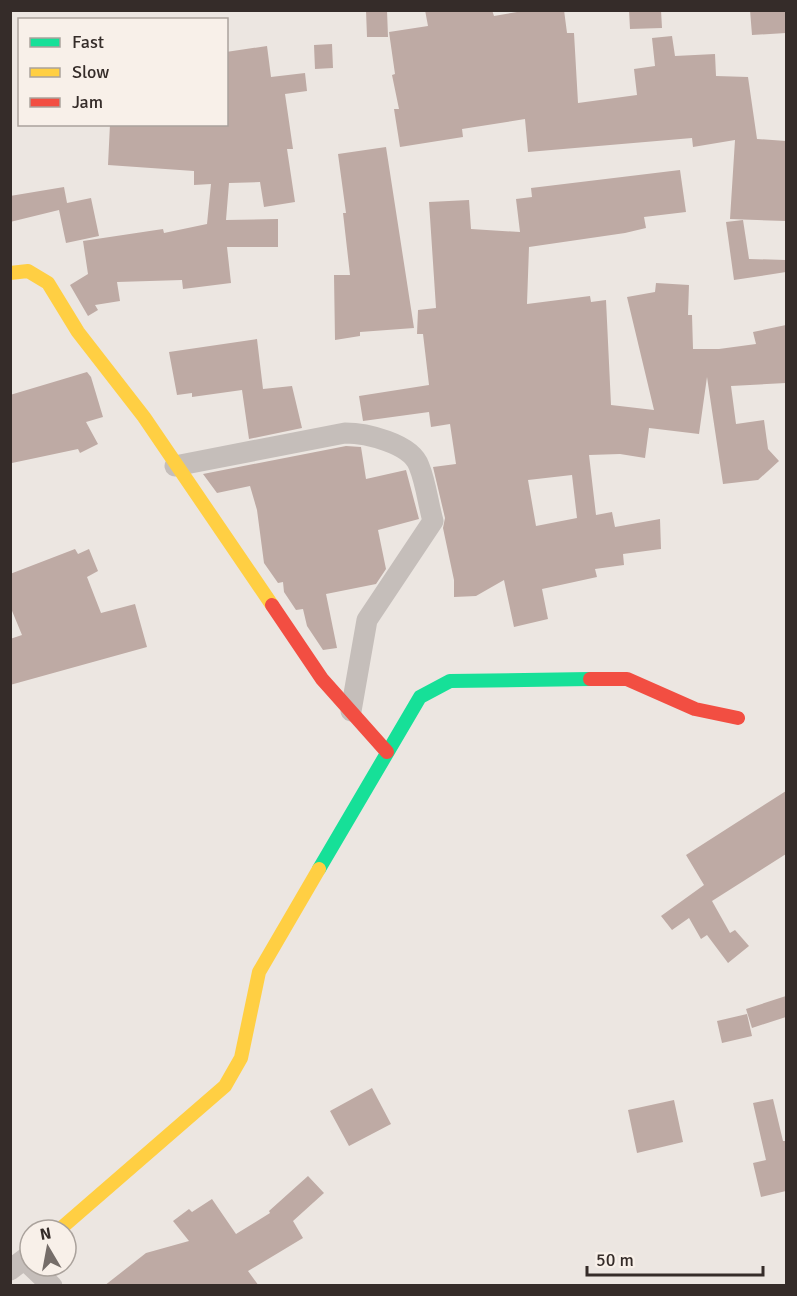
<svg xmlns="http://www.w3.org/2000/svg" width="797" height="1296" font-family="Signika,sans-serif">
  <rect width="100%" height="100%" fill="#ece6e1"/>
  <!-- building -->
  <path fill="#beaaa4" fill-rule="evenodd" d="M 366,10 L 387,10 L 388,37 L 367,37 Z
    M 425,10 L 492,10 L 494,16 L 529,10 L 564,10 L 567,33 L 574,33 L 578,103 L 637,95 L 634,69 L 655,66 L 652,38 L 672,36 L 675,56 L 715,54 L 716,76 L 748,77 L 757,139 L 786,141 L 786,221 L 730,219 L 735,140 L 693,147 L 692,138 L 528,152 L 525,119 L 462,129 L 463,137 L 400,147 L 394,109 L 399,109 L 392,75 L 395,74 L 389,32 L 428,26 Z
    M 629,10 L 661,10 L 662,28 L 630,29 Z
    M 750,10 L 786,10 L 786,33 L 752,35 Z
    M 332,44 L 333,68 L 315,69 L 314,45 Z
    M 267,46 L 271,77 L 305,73 L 307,91 L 285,94 L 293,149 L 287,149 L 295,202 L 264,207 L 260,182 L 229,183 L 226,220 L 278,219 L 278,247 L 227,247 L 231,283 L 183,289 L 182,280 L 117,282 L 120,301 L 95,305 L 98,310 L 88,316 L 70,285 L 88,274 L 83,241 L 163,229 L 164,233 L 207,224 L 211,184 L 194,185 L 194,171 L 108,165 L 110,124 L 226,124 L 226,52 Z
    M 386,147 L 414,328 L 360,332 L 360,336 L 335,340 L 334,275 L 350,275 L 343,213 L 346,213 L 338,154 Z
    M 680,170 L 686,212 L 644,217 L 646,228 L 625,233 L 529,247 L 527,304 L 590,296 L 591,302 L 606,300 L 611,405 L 654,410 L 627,297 L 655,292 L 656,283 L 689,285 L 688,315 L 692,315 L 693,349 L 719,349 L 756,344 L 753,332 L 786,325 L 786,383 L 731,386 L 736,424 L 764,420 L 768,449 L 779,461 L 758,480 L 723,484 L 707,377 L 699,434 L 649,428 L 645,458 L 620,454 L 589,455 L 596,515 L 612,512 L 615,527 L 660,519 L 661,549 L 623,554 L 624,565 L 595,569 L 597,577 L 542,589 L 548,619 L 514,627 L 504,580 L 476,596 L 454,597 L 454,580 L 443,528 L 445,518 L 433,467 L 456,464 L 450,424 L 431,427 L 429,412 L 363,421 L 359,396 L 429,385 L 423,334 L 417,334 L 418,310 L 436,308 L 429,202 L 469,200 L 471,229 L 520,232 L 516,199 L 532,197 L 531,188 ZM 572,475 L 577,518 L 536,526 L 528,480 Z
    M 64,187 L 67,203 L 91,198 L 99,236 L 66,243 L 59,210 L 10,222 L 10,196 Z
    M 743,220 L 749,259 L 786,260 L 786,272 L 734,280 L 726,222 Z
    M 257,339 L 263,389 L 292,386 L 302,428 L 249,439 L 242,390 L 192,397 L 192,393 L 177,395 L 169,352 Z
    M 87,372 L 91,377 L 103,417 L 86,422 L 98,444 L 80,453 L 78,449 L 12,463 L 10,395 Z
    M 346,446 L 361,447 L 366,479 L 406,470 L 419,519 L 378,530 L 386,569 L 376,584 L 326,594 L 337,648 L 323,650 L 307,626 L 303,609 L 296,610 L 284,592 L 283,582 L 278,583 L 264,563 L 257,510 L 250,486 L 217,493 L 203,474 Z
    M 75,549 L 78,554 L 89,549 L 98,571 L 87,577 L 101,613 L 135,604 L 147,647 L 10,685 L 10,639 L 22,635 L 10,606 L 10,574 Z
    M 786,791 L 786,854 L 712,901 L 730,933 L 735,930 L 749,946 L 728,963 L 707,935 L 701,939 L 689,918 L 672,930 L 661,916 L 704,885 L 686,855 Z
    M 786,996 L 786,1017 L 752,1028 L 746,1009 Z
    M 747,1014 L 752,1036 L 722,1043 L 717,1021 Z
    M 372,1088 L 391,1124 L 349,1146 L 330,1111 Z
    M 773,1099 L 783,1141 L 786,1141 L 786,1191 L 761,1197 L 753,1163 L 766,1160 L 753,1103 Z
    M 674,1100 L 683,1142 L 637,1153 L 628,1110 Z
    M 308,1176 L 324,1193 L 293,1221 L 303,1238 L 248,1271 L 259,1286 L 104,1286 L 146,1253 L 189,1241 L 173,1221 L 189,1209 L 192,1212 L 212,1199 L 236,1234 L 270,1213 L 269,1211 Z"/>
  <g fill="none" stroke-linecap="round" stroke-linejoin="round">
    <!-- street -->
    <path stroke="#c5beba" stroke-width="21" d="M 175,466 L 345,433 C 365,433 411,443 419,466 C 426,483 428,503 433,521 L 367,620 L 351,711
      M 31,1266 L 52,1286
      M 10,1270 L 30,1255"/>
    <!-- fast -->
    <path stroke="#16e098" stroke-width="14" d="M 319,869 L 420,697 L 450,681 L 590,679"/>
    <!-- slow -->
    <path stroke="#ffcf43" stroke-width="14" d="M 10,273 L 28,271 L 48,283 L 78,332 L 144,417 L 272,605
      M 59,1230 L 225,1086 L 241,1058 L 259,972 L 319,869"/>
    <!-- jam -->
    <path stroke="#f24e42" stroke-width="14" d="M 272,605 L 322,679 L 387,752
      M 590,679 L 627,679 L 695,709 L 738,718"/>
  </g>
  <!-- border -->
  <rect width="797" height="1296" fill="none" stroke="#352c29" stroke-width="24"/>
  <!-- legend -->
  <rect x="18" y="18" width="210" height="108" fill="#f8f0e9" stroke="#aaa29c" stroke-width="1.5"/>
  <rect x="30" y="38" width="30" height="9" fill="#16e098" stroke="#aaa29c" stroke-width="1.5"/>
  <text x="72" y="48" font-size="18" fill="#352c29">Fast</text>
  <rect x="30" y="68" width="30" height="9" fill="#ffcf43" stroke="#aaa29c" stroke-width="1.5"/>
  <text x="72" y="78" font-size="18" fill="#352c29">Slow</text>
  <rect x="30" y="98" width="30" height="9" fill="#f24e42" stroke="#aaa29c" stroke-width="1.5"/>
  <text x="72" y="108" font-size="18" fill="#352c29">Jam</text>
  <!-- north arrow -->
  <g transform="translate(48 1248) rotate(350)"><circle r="28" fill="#f8f0e9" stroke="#aaa29c" stroke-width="1.5"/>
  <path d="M0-4.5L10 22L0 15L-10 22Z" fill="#756d69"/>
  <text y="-9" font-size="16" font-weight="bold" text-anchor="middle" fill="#352c29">N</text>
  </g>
  <!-- scale -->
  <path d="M587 1266v9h176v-9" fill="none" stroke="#352c29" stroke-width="3"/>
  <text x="596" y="1266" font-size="18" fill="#352c29" stroke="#f8f0e9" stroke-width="4.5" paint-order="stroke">50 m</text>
</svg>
